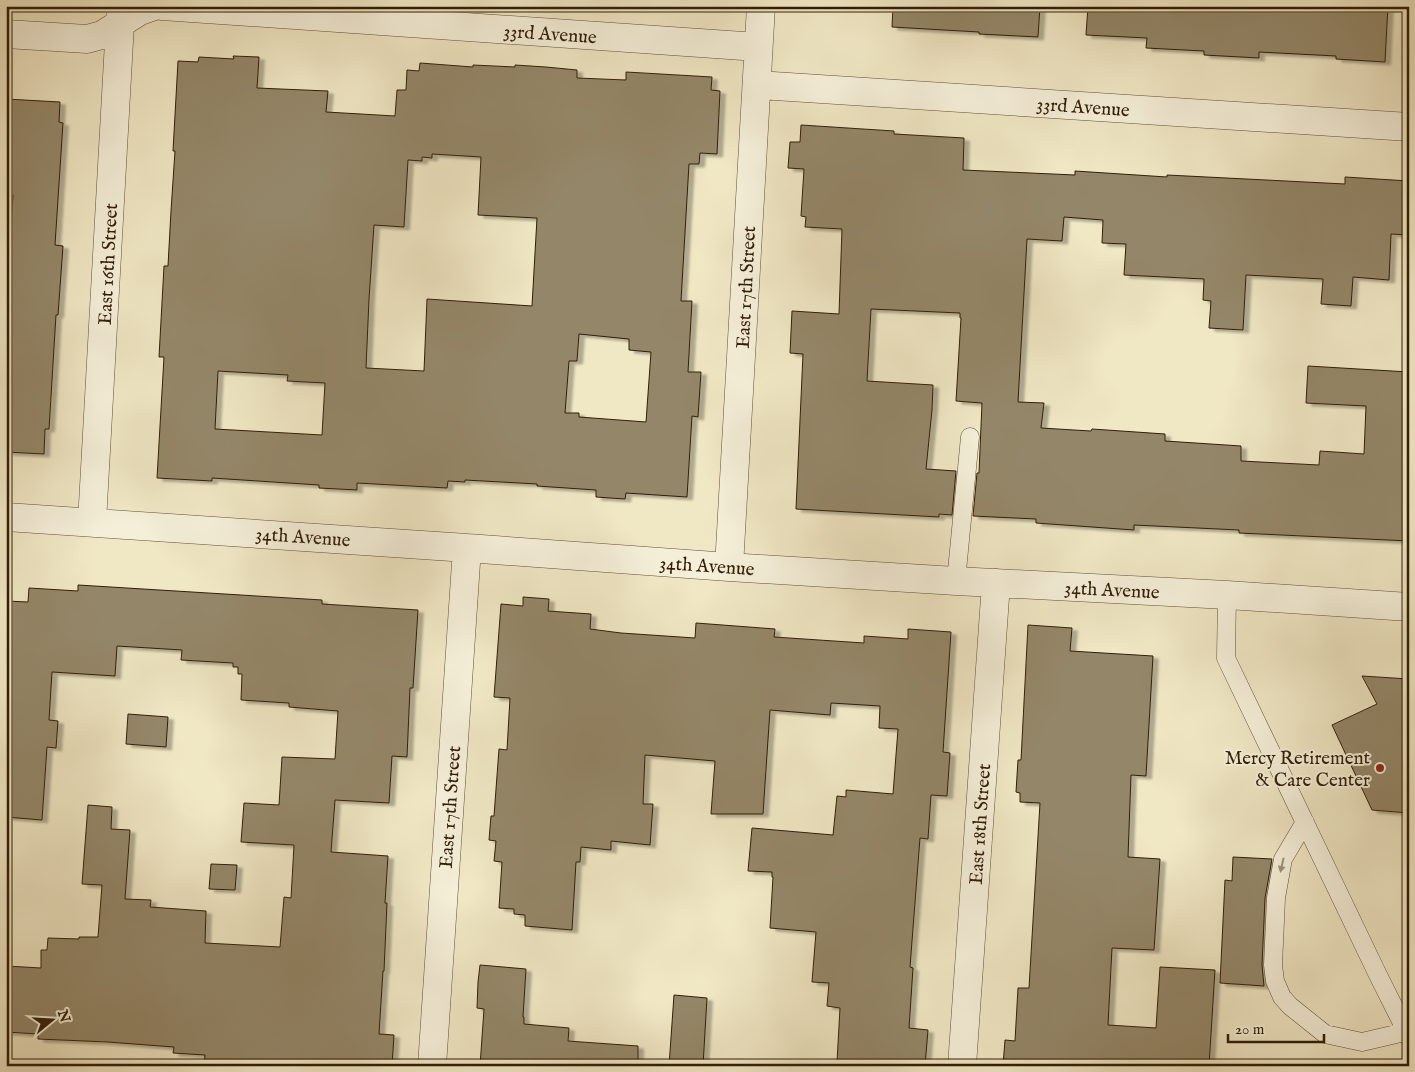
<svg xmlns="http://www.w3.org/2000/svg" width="1415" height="1072" font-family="'IM FELL English',serif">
  <defs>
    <filter id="shadow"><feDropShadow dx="5.5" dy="3" stdDeviation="1" flood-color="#0004"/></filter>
  </defs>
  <rect width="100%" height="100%" fill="#f0e7c4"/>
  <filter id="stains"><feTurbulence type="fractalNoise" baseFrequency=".004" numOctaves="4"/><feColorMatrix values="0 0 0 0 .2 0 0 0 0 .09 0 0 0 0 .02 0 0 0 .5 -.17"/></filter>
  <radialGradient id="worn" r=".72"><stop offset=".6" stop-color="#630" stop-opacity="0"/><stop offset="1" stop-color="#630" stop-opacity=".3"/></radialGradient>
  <!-- building -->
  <path fill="#948769" stroke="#311e06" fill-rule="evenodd" filter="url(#shadow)" d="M 893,6 L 1040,6 L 1038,37 L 979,34 L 979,32 L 892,27 Z
    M 1088,6 L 1388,6 L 1385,62 L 1336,59 L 1336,56 L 1259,52 L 1259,58 L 1204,55 L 1204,51 L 1146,48 L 1147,38 L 1086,35 Z
    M 233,56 L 259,57 L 257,88 L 328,91 L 326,112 L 395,116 L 397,90 L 406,90 L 407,70 L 419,71 L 420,63 L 473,67 L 473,65 L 515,67 L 515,65 L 546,67 L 577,70 L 577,78 L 626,80 L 626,72 L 712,77 L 711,90 L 720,91 L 717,154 L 700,153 L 699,164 L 689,164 L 681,301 L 692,301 L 688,372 L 701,372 L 698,417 L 692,416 L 687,497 L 626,493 L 625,499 L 596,497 L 596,490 L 537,486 L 537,484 L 465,480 L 465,482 L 448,481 L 447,488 L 357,483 L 357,490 L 319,488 L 319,485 L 212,478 L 212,481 L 157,478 L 164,357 L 159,357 L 164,266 L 168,266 L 171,211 L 175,151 L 173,151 L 178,61 L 198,62 L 199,57 L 234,59 ZM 432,154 L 481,157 L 478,215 L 537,218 L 532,306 L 427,299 L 424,371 L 366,368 L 369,299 L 374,225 L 404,227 L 408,160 L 422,161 L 422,157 L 432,158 ZM 579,334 L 629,339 L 629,350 L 651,352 L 646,422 L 579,417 L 579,413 L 565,413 L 569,361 L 577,361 ZM 218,371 L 288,375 L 287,381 L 325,383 L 322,435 L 215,429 Z
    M 6,99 L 60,102 L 59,122 L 63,123 L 55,245 L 63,246 L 58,315 L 56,315 L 49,429 L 45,429 L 44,454 L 6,452 L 6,297 L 13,195 L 6,194 Z
    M 801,125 L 894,131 L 894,134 L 964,138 L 963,170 L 1075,175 L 1075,171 L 1167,177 L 1167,175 L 1345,184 L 1345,177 L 1409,181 L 1409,235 L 1391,234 L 1389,280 L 1353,277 L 1351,306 L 1321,304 L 1323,279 L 1246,275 L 1243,330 L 1209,328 L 1211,301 L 1203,300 L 1204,279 L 1124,275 L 1126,244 L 1102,243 L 1103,220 L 1064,217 L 1062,241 L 1027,239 L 1018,402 L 1044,403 L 1041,428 L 1091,431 L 1092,429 L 1165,434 L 1165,441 L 1241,446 L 1241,461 L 1319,465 L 1320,451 L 1364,454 L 1366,406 L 1306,403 L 1308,366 L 1409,372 L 1409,405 L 1406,451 L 1409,451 L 1409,541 L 1239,533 L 1239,530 L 1134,525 L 1134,530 L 1036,523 L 1036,519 L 973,516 L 977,473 L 979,473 L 982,403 L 956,401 L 961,318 L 960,318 L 960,313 L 871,309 L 867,381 L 933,385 L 932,410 L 926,469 L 956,471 L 952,515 L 939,514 L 939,517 L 796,509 L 803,354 L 790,353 L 792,311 L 839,314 L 842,229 L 805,227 L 806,217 L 801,216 L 804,169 L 788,168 L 790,142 L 800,142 Z
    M 78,585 L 322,600 L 322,604 L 418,610 L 413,688 L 410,688 L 407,757 L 392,756 L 389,803 L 335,800 L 331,852 L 388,856 L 385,903 L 387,903 L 384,971 L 383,971 L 379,1034 L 394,1035 L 392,1066 L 204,1066 L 205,1055 L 173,1053 L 174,1047 L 108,1042 L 38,1039 L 38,1034 L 6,1032 L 6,966 L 41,968 L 41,950 L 47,950 L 48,938 L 79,939 L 79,937 L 98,937 L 102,885 L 82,884 L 88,805 L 112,807 L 111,829 L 130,830 L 125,899 L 151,900 L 150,907 L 206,911 L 205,943 L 280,947 L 284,897 L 291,898 L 294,845 L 241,842 L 244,803 L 279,805 L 282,757 L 335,759 L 338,711 L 289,707 L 289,703 L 241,700 L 242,674 L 238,674 L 238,667 L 233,667 L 233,663 L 181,660 L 182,650 L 117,646 L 115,676 L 52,672 L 49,720 L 58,721 L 56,748 L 47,747 L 42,820 L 6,817 L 6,601 L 28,602 L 29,588 L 78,591 Z
    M 523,597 L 549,599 L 548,611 L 591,614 L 590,629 L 621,633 L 695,638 L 696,623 L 775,629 L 774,637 L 864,643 L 864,636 L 908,639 L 908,629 L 951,632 L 943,752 L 950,753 L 947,796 L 931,795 L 928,839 L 920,838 L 910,967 L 913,968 L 909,1028 L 928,1030 L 925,1066 L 883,1066 L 837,1062 L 840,1008 L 827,1006 L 829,983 L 812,982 L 816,932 L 770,928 L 773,877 L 772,877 L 772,872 L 748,871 L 752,828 L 833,835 L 837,796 L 846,797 L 846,790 L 893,794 L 898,729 L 879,728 L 880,706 L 831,703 L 830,715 L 770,710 L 763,814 L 711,814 L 715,761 L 645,755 L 643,804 L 653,804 L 650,845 L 611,841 L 611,850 L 581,847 L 580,862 L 576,862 L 572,930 L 525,926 L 525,915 L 514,914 L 514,909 L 499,908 L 502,862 L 494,861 L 496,841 L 489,840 L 491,816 L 494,816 L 499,749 L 507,750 L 510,698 L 494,697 L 501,604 L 523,606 Z
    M 1028,625 L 1072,628 L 1070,651 L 1153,656 L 1146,776 L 1131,775 L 1128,857 L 1160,859 L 1154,950 L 1112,948 L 1108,1025 L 1156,1028 L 1160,967 L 1215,970 L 1209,1066 L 1003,1066 L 1005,1040 L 1015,1041 L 1018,988 L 1029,988 L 1040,803 L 1020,802 L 1020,793 L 1016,792 L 1018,760 L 1021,760 Z
    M 1362,676 L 1409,679 L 1409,813 L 1372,810 L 1332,725 L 1377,704 Z
    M 128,714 L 168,717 L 166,747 L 126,744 Z
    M 1233,857 L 1272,859 L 1265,898 L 1262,965 L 1264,986 L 1220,983 L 1225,880 L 1232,881 Z
    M 211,864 L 237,865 L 235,890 L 209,889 Z
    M 480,965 L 526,969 L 523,1017 L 524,1017 L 524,1024 L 569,1028 L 568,1041 L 638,1046 L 638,1066 L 480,1066 L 484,1009 L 477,1008 L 478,982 Z
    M 674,995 L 707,998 L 703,1066 L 669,1066 Z"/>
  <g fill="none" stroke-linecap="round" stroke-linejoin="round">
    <defs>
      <path id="service" d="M 956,581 L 970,437
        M 1227,595 L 1226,658 L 1377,973 L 1409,1037
        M 1305,822 L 1283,859 L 1276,898 L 1273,965 L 1275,981 L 1282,997 L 1290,1006 L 1325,1034 L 1362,1042 L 1409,1031"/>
      <path id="minor" d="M 162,6 L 758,47
        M 6,34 L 87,39 L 102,35 L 140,11 L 154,6
        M 757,85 L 1409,127
        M 6,517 L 467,548 L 729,567 L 956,581 L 1227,595 L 1409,607
        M 92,522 L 121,6
        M 729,567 L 761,6
        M 432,1066 L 467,548
        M 962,1066 L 996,583"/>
    </defs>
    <!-- service casing -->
    <use href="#service" stroke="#615036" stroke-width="19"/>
    <!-- minor casing -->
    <use href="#minor" stroke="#615036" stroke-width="29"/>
    <!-- service -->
    <use href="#service" stroke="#f5efd9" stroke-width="18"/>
    <!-- minor -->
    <use href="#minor" stroke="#f5efd9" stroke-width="28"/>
  </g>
  <!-- one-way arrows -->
  <defs><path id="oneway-solid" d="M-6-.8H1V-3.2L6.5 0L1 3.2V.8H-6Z" transform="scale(1.25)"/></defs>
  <use fill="#9d917a" href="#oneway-solid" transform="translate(1282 865) rotate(103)"/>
  <!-- markers -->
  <circle fill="#8f2418" stroke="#f5efd9" stroke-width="2" cx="1380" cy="768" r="5"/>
  <g text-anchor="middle" stroke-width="4" stroke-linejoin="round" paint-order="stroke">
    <!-- street labels -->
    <g font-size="19" fill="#311e06" stroke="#f5efd9">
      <text transform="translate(550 33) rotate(4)" y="7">33rd Avenue</text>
      <text transform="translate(1083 106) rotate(4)" y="7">33rd Avenue</text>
      <text transform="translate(107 264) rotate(-87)" y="7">East 16th Street</text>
      <text transform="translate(745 287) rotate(-87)" y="7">East 17th Street</text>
      <text transform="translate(303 536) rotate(4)" y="7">34th Avenue</text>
      <text transform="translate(707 565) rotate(4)" y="7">34th Avenue</text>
      <text transform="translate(1112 589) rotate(3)" y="7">34th Avenue</text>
      <text transform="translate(449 807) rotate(-86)" y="7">East 17th Street</text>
      <text transform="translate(979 824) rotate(-86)" y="7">East 18th Street</text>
    </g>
    <!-- poi labels -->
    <g font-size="19" fill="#311e06" stroke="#f5efd9" text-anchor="end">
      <text x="1370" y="764">Mercy Retirement<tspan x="1370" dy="22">&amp; Care Center</tspan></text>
    </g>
  </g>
  <!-- margin -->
  <rect width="1415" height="1072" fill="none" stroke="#f0e7c4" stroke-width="25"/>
  <rect x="8" y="8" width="1400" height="1057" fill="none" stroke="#311e06" stroke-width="2.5"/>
  <rect x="12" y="12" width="1390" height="1047" fill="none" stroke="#311e06"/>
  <!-- north arrow -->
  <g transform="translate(52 1020) rotate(72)" stroke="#f5efd9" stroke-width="4" paint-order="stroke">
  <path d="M0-4L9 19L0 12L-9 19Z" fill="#311e06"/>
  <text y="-8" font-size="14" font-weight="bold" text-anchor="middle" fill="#311e06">N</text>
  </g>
  <!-- scale -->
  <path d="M1228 1034v8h96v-8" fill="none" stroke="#311e06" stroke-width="2.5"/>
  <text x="1235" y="1034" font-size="15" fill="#311e06" stroke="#f5efd9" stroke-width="4" paint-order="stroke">20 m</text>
  <rect width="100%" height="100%" filter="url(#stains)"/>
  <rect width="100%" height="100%" fill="url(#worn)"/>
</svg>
